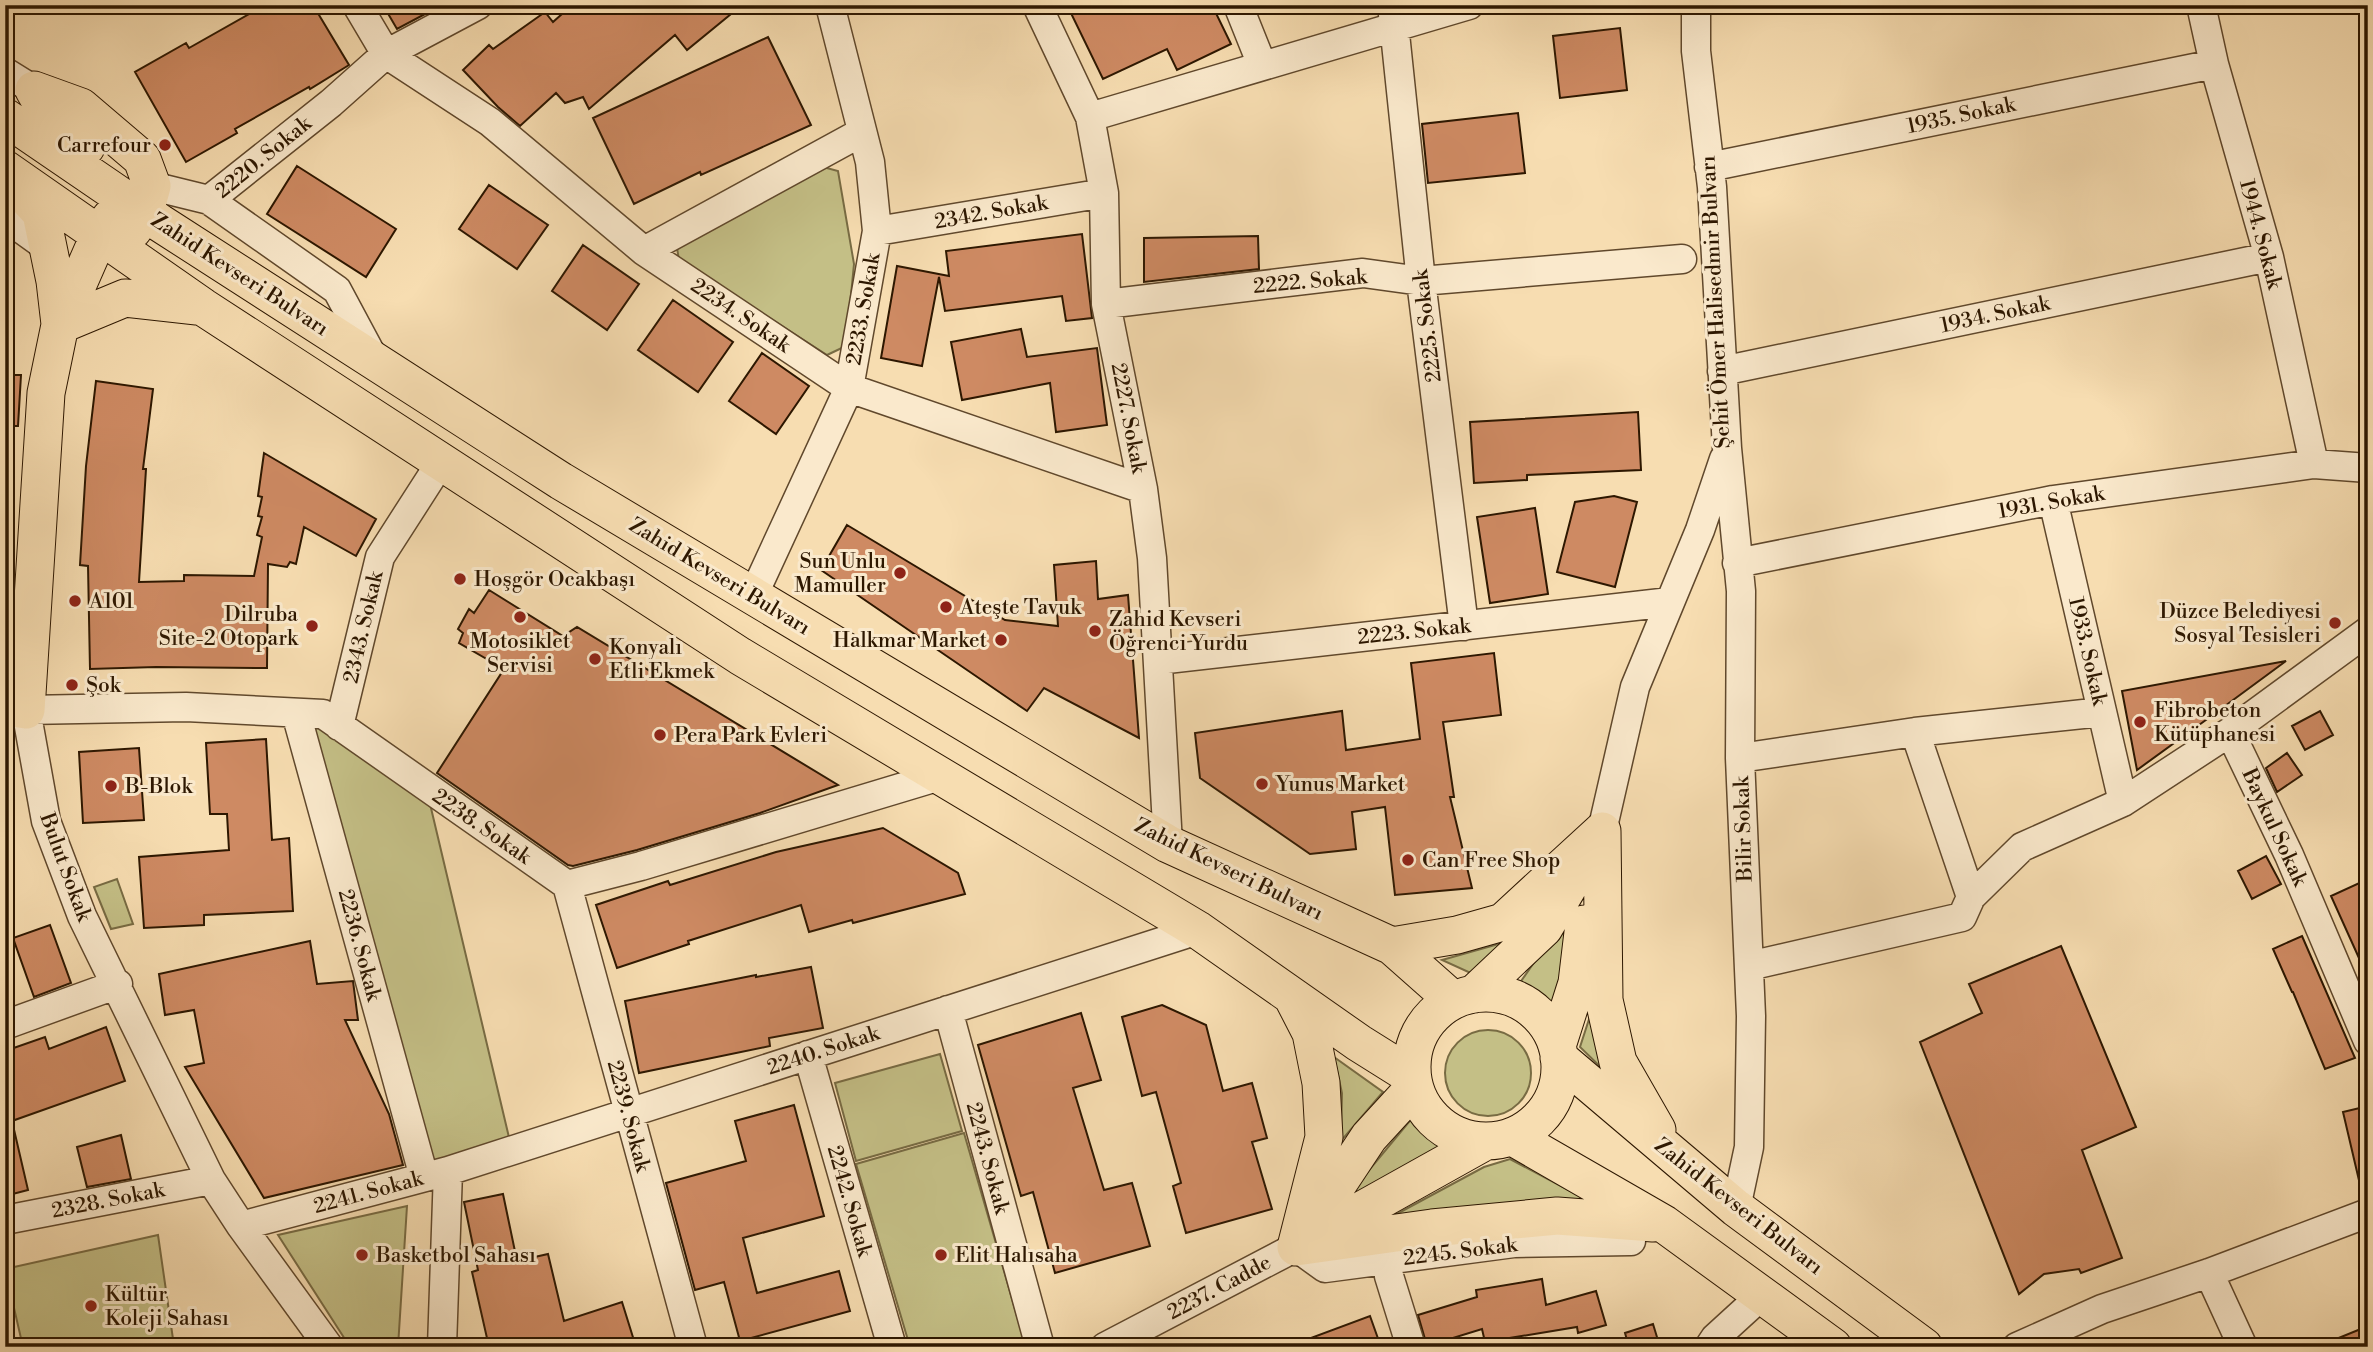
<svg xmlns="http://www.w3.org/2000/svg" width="2373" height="1352" font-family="'Libre Bodoni',serif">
  <rect width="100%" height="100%" fill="#f7ddb1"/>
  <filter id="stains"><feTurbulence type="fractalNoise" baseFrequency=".00286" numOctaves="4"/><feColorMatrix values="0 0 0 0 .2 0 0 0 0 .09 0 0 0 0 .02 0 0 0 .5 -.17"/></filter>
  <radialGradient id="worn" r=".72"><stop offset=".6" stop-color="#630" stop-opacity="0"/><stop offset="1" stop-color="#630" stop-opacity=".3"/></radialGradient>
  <!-- green -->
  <path fill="#c4bf86" stroke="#786b43" stroke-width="2" d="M 823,167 L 838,171 L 854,264 L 846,346 L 827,355 L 679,260 L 676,242 Z
    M 296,713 L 426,787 L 512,1150 L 424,1177 Z
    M 117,879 L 133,924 L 111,929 L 94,887 Z
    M 1571,924 L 1553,1010 L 1517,987 L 1560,925 Z
    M 1502,943 L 1475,975 L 1442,960 Z
    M 1592,1010 L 1616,1082 L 1580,1047 Z
    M1445 1073a43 43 0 1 1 86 0a43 43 0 1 1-86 0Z
    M 940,1054 L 962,1131 L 856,1161 L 835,1083 Z
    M 1334,1057 L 1383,1092 L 1341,1141 L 1342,1093 Z
    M 1413,1117 L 1442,1145 L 1357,1193 L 1355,1187 Z
    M 964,1133 L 1026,1347 L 910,1347 L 856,1164 Z
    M 1510,1159 L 1591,1202 L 1378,1224 L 1484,1167 Z
    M 407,1206 L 398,1347 L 350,1347 L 278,1235 Z
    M 158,1235 L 173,1339 L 137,1347 L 23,1347 L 5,1269 Z"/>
  <!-- building -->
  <path fill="#ce8a63" stroke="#2d1700" stroke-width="2" d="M 265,5 L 313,5 L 349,65 L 310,89 L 309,87 L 235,129 L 237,133 L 186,162 L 135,72 L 186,43 L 189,48 Z
    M 383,5 L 442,5 L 397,29 Z
    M 572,5 L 742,5 L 687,50 L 675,35 L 589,109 L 583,97 L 565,103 L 556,93 L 520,126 L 498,107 L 463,70 L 489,45 L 493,49 L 545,12 L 553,22 Z
    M 1067,5 L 1212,5 L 1231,44 L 1177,70 L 1167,49 L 1103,79 Z
    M 1620,28 L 1627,90 L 1560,98 L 1553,36 Z
    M 768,37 L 811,125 L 701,175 L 700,172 L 634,204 L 593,118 Z
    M 1518,113 L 1525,173 L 1428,183 L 1422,124 Z
    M 297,166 L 396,229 L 366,277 L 267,214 Z
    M 489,185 L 548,225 L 517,269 L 459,229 Z
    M 1082,234 L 1092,318 L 1066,321 L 1062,296 L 945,311 L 939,277 L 922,366 L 881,358 L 897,266 L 949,276 L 946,251 Z
    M 1258,236 L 1259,269 L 1144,282 L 1144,238 Z
    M 583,245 L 639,284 L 607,330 L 552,291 Z
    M 673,300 L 733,342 L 698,392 L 638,350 Z
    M 1021,329 L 1027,357 L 1097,348 L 1107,425 L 1056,432 L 1050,383 L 962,400 L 951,342 Z
    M 762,353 L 809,386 L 776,434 L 729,401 Z
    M 5,375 L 21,375 L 18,426 L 5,426 Z
    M 96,381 L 153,389 L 143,469 L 146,469 L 139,582 L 184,581 L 184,575 L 254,576 L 262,537 L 257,535 L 262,517 L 258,516 L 262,497 L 258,496 L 264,453 L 376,519 L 356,556 L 304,527 L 296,564 L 290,562 L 287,567 L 268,564 L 267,668 L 156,667 L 90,669 L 88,566 L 80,565 L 86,466 Z
    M 1638,412 L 1641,470 L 1527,475 L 1527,480 L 1474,483 L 1470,422 Z
    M 1614,496 L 1637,502 L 1615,587 L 1557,572 L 1575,502 Z
    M 1535,508 L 1548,594 L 1490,603 L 1477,517 Z
    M 847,525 L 1005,620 L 1058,626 L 1054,565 L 1096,561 L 1098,599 L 1128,595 L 1139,738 L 1044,688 L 1027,711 L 821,570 Z
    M 489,590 L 563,636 L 577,627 L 838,785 L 760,813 L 637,850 L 573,866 L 568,865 L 437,773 L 504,669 L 459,643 L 463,633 L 458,629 L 469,609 L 474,613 Z
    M 1494,653 L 1501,715 L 1443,722 L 1454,797 L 1450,797 L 1472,888 L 1395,895 L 1385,807 L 1352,812 L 1356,849 L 1310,854 L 1200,778 L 1195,733 L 1342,711 L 1346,750 L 1420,739 L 1411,663 Z
    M 2286,661 L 2210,717 L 2137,770 L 2122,691 Z
    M 2320,711 L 2333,735 L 2305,750 L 2292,726 Z
    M 266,739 L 272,840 L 289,838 L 293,911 L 204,915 L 204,925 L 144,928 L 139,857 L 229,850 L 227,814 L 210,814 L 206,743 Z
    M 139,748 L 144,820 L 83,823 L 79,752 Z
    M 2287,753 L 2302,775 L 2277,792 L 2266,768 Z
    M 883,828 L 958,873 L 965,894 L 853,923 L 852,920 L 809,932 L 801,905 L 688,941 L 689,944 L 617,968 L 596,905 L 668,881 L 670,885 L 776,852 Z
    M 2266,856 L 2281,884 L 2252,899 L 2238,871 Z
    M 2368,879 L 2368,978 L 2331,896 Z
    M 50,925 L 71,983 L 34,997 L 13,938 Z
    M 2302,936 L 2355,1058 L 2325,1069 L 2293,992 L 2292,992 L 2273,949 Z
    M 310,941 L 317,984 L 353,981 L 358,1020 L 345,1020 L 389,1114 L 403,1165 L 264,1198 L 185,1067 L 204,1063 L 194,1010 L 165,1015 L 159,974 Z
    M 2061,946 L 2136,1127 L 2082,1150 L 2122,1258 L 2081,1273 L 2079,1269 L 2044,1274 L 2019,1294 L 1920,1042 L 1982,1013 L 1969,984 Z
    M 811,967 L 823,1028 L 769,1038 L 770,1046 L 639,1073 L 625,1001 L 756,975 L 756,977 Z
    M 1162,1005 L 1206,1025 L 1223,1091 L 1252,1083 L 1267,1138 L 1252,1142 L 1272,1209 L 1186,1233 L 1173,1186 L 1181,1183 L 1156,1092 L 1142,1096 L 1122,1017 Z
    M 1081,1013 L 1101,1080 L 1073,1088 L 1104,1190 L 1132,1183 L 1150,1246 L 1055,1273 L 1033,1192 L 1021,1196 L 978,1045 Z
    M 106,1027 L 125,1081 L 12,1121 L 28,1190 L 5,1196 L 5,1051 L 45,1037 L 49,1049 Z
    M 794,1105 L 824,1216 L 743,1238 L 757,1293 L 839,1271 L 850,1311 L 740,1341 L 724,1282 L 695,1290 L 666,1183 L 746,1161 L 735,1121 Z
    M 2368,1106 L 2368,1188 L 2361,1189 L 2343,1112 Z
    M 121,1135 L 131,1179 L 87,1187 L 77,1147 Z
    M 503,1194 L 517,1261 L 548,1254 L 564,1321 L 622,1302 L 636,1347 L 489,1347 L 472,1272 L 478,1270 L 464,1202 Z
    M 1542,1279 L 1546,1305 L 1596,1291 L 1606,1325 L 1578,1333 L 1577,1327 L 1485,1342 L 1482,1329 L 1427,1346 L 1418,1315 L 1477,1297 L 1476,1290 Z
    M 1370,1316 L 1381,1347 L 1293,1347 L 1292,1345 Z
    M 1653,1324 L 1660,1347 L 1629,1347 L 1625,1333 Z
    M 2368,1326 L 2368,1347 L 2319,1347 L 2319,1346 Z"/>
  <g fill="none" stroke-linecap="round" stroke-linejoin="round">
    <defs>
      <path id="minor" d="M 357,5 L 386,54 L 490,122 L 644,251 L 849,388 L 1143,489
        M 1037,5 L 1090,117 L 1104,193 L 1106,304 L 1143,489 L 1152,558 L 1168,844
        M 1238,5 L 1262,65
        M 1392,5 L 1421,281 L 1464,626
        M 1696,5 L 1696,51 L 1712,187 L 1727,448 L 1741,591 L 1740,758 L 1751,1016 L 1749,1147 L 1736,1208
        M 2201,5 L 2214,64 L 2269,257 L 2314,464
        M 5,72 L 34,90
        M 1090,117 L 1469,5
        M 1709,167 L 2214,64
        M 152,186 L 209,200
        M 5,217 L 48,248
        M 877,231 L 1104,193
        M 644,251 L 862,132
        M 1106,304 L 1363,273 L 1421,281 L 1682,259
        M 375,361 L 337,290 L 209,200 L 331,103 L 386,54 L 478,5
        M 1722,371 L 2269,257
        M 2053,500 L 2123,802
        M 1737,563 L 2053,500 L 2314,464 L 2368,468
        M 753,596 L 849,388 L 877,231 L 870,162 L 830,5
        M 1158,660 L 1670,602
        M 296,713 L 424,1177
        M 339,726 L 380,557 L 441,462
        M 2230,732 L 2368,631
        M 1740,758 L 1915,732 L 2102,712
        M 1602,831 L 1635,687 L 1700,530 L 1724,459
        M 567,885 L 693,1347
        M 1971,897 L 2022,847 L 2123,802 L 2230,732 L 2289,855 L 2368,1041
        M 1749,966 L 1962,917 L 1971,897 L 1915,732
        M 948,1010 L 1040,1347
        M 5,1025 L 118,984
        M 808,1055 L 892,1347
        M 448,1171 L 1198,930
        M 5,1220 L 211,1180
        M 241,1226 L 448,1171 L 442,1347
        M 2209,1273 L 2243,1347
        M 1389,1276 L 1411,1347
        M 329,1347 L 241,1226 L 211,1180 L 82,916 L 46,821 L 26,710 L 186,707 L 323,714 L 567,885 L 641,866 L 940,776
        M 1105,1347 L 1296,1247 L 1325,1268 L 1514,1243 L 1631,1241
        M 1709,1347 L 1715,1338 L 1761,1296
        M 2017,1347 L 2102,1309 L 2209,1273 L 2368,1213"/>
      <path id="major" d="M 34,90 L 52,122 L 86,147
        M 34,90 L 81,107 L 142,159 L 152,186 L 145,212 L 133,230
        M 5,117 L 160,223 L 561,481 L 1168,844 L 1392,946 L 1453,1000
        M 5,169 L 203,307 L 740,656 L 1198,930 L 1359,1043 L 1410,1075
        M 17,187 L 41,213 L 55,281 L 60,324
        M 60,325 L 125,298 L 197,306
        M 5,707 L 26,710 L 46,393 L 60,325 L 99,236 L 111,217
        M 1602,831 L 1604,1000 L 1618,1062 L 1657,1130
        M 1392,946 L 1457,935 L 1503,922 L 1602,831
        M1412 1067a74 74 0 1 1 148 0a74 74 0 1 1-148 0Z
        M 1474,994 L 1544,928 L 1581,865
        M 1293,998 L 1311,1033 L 1321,1083 L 1324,1137 L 1296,1247
        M 1557,1046 L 1577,983 L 1584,924
        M 1559,1058 L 1736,1208 L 1924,1347
        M 1513,1137 L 1664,1224 L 1833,1347
        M 1312,1223 L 1369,1137 L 1413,1089
        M 1312,1238 L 1484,1142
        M 1296,1247 L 1432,1228 L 1557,1216 L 1653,1223"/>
    </defs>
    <!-- minor casing -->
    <use href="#minor" stroke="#60482c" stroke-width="31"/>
    <!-- major casing -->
    <use href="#major" stroke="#2d1700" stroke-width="39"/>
    <!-- minor -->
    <use href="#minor" stroke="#fae9cc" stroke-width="28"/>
    <!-- major -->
    <use href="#major" stroke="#f7ddb1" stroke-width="37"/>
  </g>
  <!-- markers -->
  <g fill="#8f2418" stroke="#fae9cc" stroke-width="2.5">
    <circle cx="165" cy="145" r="7"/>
    <circle cx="900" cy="573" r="7"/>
    <circle cx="460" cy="579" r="7"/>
    <circle cx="75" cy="601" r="7"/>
    <circle cx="946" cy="607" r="7"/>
    <circle cx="520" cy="617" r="7"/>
    <circle cx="2335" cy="623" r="7"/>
    <circle cx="312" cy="626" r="7"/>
    <circle cx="1095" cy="631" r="7"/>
    <circle cx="1001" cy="640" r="7"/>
    <circle cx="595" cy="659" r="7"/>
    <circle cx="72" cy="685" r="7"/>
    <circle cx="2140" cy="722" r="7"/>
    <circle cx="660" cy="735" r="7"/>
    <circle cx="1262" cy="784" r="7"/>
    <circle cx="111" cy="786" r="7"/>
    <circle cx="1408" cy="860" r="7"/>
    <circle cx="362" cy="1255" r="7"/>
    <circle cx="941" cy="1255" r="7"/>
    <circle cx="91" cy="1306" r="7"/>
  </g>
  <g text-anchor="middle" stroke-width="6" stroke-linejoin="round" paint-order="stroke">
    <!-- street labels -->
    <g font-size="21" fill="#2d1700" stroke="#fae9cc">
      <text transform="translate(1961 115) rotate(-12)" y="7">1935. Sokak</text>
      <text transform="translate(263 157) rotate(-39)" y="7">2220. Sokak</text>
      <text transform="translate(991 212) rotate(-10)" y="7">2342. Sokak</text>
      <text transform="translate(2261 234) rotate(75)" y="7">1944. Sokak</text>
      <text transform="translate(240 274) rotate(33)" y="7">Zahid Kevseri Bulvarı</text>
      <text transform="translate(1310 281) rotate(-5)" y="7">2222. Sokak</text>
      <text transform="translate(1715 302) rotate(-93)" y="7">Şehit Ömer Halisedmir Bulvarı</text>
      <text transform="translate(863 309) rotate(-80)" y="7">2233. Sokak</text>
      <text transform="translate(1995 314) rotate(-12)" y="7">1934. Sokak</text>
      <text transform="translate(741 315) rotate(34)" y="7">2234. Sokak</text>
      <text transform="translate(1427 326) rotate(-97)" y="7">2225. Sokak</text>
      <text transform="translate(1129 418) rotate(79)" y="7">2227. Sokak</text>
      <text transform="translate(2051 502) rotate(-10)" y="7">1931. Sokak</text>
      <text transform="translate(720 576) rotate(31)" y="7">Zahid Kevseri Bulvarı</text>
      <text transform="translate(363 627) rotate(-77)" y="7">2343. Sokak</text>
      <text transform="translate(1414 631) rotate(-6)" y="7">2223. Sokak</text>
      <text transform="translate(2088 651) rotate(77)" y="7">1933. Sokak</text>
      <text transform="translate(482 826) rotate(35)" y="7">2238. Sokak</text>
      <text transform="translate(2275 827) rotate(65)" y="7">Baykul Sokak</text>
      <text transform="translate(1743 829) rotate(-92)" y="7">Bilir Sokak</text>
      <text transform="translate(66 867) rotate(70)" y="7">Bulut Sokak</text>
      <text transform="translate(1229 869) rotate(26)" y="7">Zahid Kevseri Bulvarı</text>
      <text transform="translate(360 945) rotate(75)" y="7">2236. Sokak</text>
      <text transform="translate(823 1050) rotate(-18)" y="7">2240. Sokak</text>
      <text transform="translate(629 1116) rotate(75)" y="7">2239. Sokak</text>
      <text transform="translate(988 1158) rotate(75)" y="7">2243. Sokak</text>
      <text transform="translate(368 1192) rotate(-15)" y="7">2241. Sokak</text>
      <text transform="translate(108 1200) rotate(-11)" y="7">2328. Sokak</text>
      <text transform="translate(850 1201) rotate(74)" y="7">2242. Sokak</text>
      <text transform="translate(1739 1206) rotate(38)" y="7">Zahid Kevseri Bulvarı</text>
      <text transform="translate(1460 1251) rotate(-7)" y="7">2245. Sokak</text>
      <text transform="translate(1219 1287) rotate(-28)" y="7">2237. Cadde</text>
    </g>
    <!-- poi labels -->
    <g font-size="21" fill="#2d1700" stroke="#fae9cc" text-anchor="start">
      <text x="151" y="152" text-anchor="end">Carrefour</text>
      <text x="886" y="568" text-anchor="end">Sun Unlu<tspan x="886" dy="24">Mamuller</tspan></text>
      <text x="474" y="586">Hoşgör Ocakbaşı</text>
      <text x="89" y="608">A101</text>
      <text x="960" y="614">Ateşte Tavuk</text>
      <text x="2321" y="618" text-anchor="end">Düzce Belediyesi<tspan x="2321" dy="24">Sosyal Tesisleri</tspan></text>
      <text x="298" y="621" text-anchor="end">Dilruba<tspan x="298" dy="24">Site-2 Otopark</tspan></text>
      <text x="1109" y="626">Zahid Kevseri<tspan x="1109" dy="24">Öğrenci Yurdu</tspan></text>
      <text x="987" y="647" text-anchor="end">Halkmar Market</text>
      <text x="520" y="648" text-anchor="middle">Motosiklet<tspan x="520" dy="24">Servisi</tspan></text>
      <text x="609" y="654">Konyalı<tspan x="609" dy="24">Etli Ekmek</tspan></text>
      <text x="86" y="692">Şok</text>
      <text x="2154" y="717">Fibrobeton<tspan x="2154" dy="24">Kütüphanesi</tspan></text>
      <text x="674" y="742">Pera Park Evleri</text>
      <text x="1276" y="791">Yunus Market</text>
      <text x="125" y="793">B-Blok</text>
      <text x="1422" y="867">Can Free Shop</text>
      <text x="376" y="1262">Basketbol Sahası</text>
      <text x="955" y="1262">Elit Halısaha</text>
      <text x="105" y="1301">Kültür<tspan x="105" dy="24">Koleji Sahası</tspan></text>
    </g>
  </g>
  <!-- margin -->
  <rect width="2373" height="1352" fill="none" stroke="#f7ddb1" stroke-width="28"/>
  <rect x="7" y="7" width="2359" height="1338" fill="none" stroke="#2d1700" stroke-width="3.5"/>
  <rect x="14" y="14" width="2345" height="1324" fill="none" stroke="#2d1700" stroke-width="2"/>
  <rect width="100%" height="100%" filter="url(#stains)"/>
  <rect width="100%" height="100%" fill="url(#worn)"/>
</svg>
